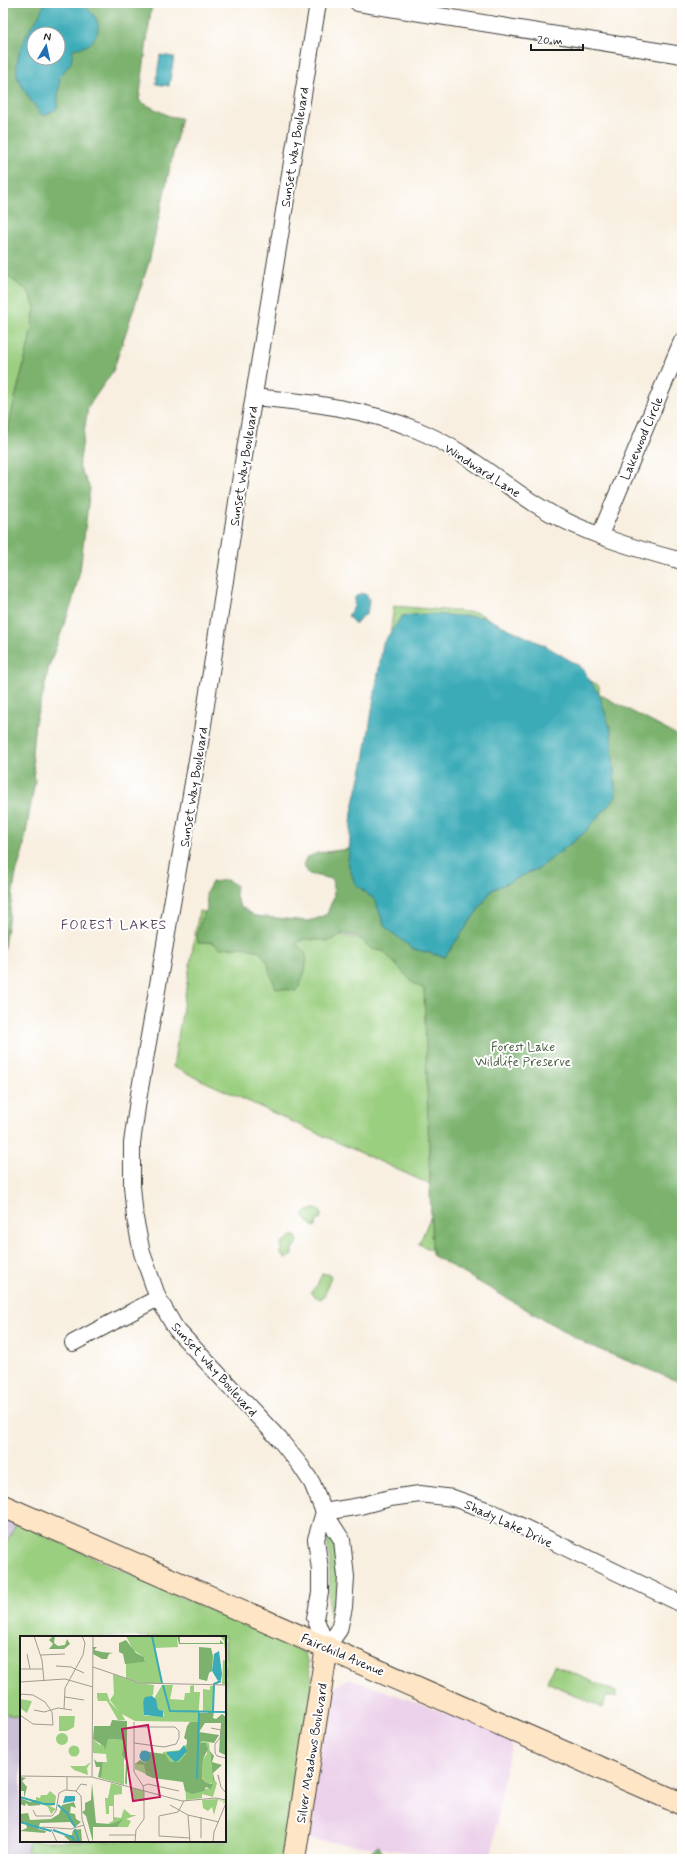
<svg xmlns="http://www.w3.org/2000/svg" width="685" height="1862" font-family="Mynerve,sans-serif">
  <rect width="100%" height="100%" fill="#fff"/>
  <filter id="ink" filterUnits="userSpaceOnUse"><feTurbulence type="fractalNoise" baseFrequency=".025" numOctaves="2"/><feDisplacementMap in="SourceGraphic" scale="8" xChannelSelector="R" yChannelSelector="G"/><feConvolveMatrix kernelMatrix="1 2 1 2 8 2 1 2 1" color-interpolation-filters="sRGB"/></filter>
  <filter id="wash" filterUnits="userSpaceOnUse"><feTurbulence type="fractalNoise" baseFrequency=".012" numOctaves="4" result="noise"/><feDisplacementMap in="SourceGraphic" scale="16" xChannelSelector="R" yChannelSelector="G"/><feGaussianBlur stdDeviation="0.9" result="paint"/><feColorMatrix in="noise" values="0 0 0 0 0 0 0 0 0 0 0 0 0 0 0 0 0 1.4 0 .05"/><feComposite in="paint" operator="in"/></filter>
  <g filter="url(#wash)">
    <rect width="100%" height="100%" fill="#f8efe0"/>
    <!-- built -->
    <path fill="#ecd1ea" d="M 349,1678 L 514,1738 L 504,1776 L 491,1859 L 464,1859 L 307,1839 L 328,1702 L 333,1688 Z"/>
    <!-- industrial -->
    <path fill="#cbbfd5" d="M 3,1517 L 17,1523 L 3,1549 Z
      M 3,1714 L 21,1717 L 21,1841 L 29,1841 L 27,1852 L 43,1859 L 3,1859 Z"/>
    <!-- green -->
    <path fill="#9bcf80" stroke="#5c764e" d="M 3,271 L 28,291 L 36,307 L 29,343 L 3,447 Z
      M 394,606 L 479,613 L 599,686 L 602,753 L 530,1298 L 419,1244 L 442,1190 L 173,1067 L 199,911 L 406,947 L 357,878 Z
      M 318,1208 C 322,1212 321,1215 320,1220 L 317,1220 L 316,1226 L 313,1227 L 303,1216 L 305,1212 Z
      M 292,1236 L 296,1236 L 298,1242 L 296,1246 L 292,1249 L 292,1256 L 285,1259 L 281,1254 L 281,1244 Z
      M 322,1274 L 328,1274 L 331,1276 L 324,1297 L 320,1299 L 310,1293 L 317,1285 Z
      M 17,1523 L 305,1653 L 313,1682 L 284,1859 L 43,1859 L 27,1852 L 29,1841 L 225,1841 L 225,1637 L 21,1637 L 21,1717 L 3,1714 L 3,1549 Z
      M 329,1537 L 334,1538 C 339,1564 339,1589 336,1614 L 333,1615 L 330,1613 L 329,1607 L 330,1561 L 327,1540 Z
      M 554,1665 L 616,1692 L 616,1697 L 606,1697 L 603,1708 L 547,1682 Z"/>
    <!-- forest -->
    <path fill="#7cb26e" stroke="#4c6745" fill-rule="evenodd" d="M 3,3 L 152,3 L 139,101 L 169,116 L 181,118 L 149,262 L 130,320 L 113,371 L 88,407 L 79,466 L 90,488 L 80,571 L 72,603 L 49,666 L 43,695 L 35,722 L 32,753 L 35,781 L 23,850 L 16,874 L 3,952 L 3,447 L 29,343 L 35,307 L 28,291 L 3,273 ZM 34,34 L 58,34 L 58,58 L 34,58 Z
      M 599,694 L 682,738 L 682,1383 L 588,1345 L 432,1255 L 424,989 L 413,983 L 383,951 L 371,949 L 359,937 L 343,934 L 329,941 L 305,939 L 296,943 C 299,947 305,951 306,955 C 309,963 301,986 296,991 L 276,988 L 270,974 L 268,962 L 259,951 L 241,947 L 220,948 L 212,942 L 198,943 L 197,936 L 201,919 L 207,909 L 206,893 L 212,882 L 227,880 L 236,885 L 236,897 L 240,906 L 255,916 L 307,921 L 316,919 L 327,914 L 334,896 L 332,879 L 309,874 L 303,865 L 306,858 L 317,853 L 349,849 L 348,863 L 355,884 L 375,900 L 385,927 L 445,957 L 492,890 L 541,867 L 611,731 Z
      M 378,1845 L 386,1859 L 363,1859 Z"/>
    <!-- water -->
    <path fill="#3aabb7" stroke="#2b646a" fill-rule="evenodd" d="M 46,3 C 54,3 75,1 80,4 C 98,13 106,31 88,45 C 83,48 78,47 73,49 L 71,63 L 60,76 L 57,109 L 43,116 C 35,107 19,85 17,74 C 15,55 26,32 37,19 C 41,14 41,7 46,3 ZM 34,34 L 58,34 L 58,58 L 34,58 Z
      M 160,55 L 174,57 L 169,86 L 156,84 Z
      M 361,593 L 367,595 L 369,600 L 367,614 L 360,618 L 357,623 L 354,623 L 348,616 L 354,607 L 355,597 Z
      M 425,614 L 484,617 L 546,646 L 581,667 L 599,694 L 611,731 L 616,797 L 583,834 L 541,867 L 492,890 L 445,957 L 413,949 L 385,927 L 375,900 L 355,884 L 348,863 L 352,812 L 364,760 L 383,643 L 402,616 Z"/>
  </g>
  <g filter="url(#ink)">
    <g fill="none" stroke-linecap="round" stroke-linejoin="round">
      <defs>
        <path id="street" d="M 318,3 L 244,456 L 202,731 L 138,1100 L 132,1143 L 132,1186 L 135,1218 L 142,1253 L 158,1298 L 176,1329 L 280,1440 L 300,1465 L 312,1483 L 324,1512 L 342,1540 L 346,1577 L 344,1607 L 339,1630 L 327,1647
          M 358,3 L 682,55
          M 254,397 C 308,402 366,409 417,430 C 461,448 496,479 535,504 C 579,532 632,548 682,561
          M 600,535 L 682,341
          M 73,1343 L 158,1298
          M 324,1512 L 360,1506 L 390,1498 L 420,1494 L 453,1498 L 492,1512 L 682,1604
          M 324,1512 L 316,1539 L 320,1570 L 320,1593 L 315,1618 L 327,1647"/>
        <path id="secondary" d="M 3,1506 L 682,1804
          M 294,1859 L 327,1647"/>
      </defs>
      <!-- street casing -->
      <use href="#street" stroke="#3d3c39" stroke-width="18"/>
      <!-- secondary casing -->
      <use href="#secondary" stroke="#3d3c39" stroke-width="24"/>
      <!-- street -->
      <use href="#street" stroke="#fff" stroke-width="16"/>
      <!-- secondary -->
      <use href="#secondary" stroke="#fde5c5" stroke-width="22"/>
    </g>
  </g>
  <g text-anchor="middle" stroke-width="4" stroke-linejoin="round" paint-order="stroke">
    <!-- street labels -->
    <g font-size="13" fill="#1c1c1c" stroke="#fff">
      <text transform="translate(294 147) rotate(-81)" y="5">Sunset Way Boulevard</text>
      <text transform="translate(641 438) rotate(-67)" y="5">Lakewood Circle</text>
      <text transform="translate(243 466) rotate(-81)" y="5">Sunset Way Boulevard</text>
      <text transform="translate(483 470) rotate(33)" y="5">Windward Lane</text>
      <text transform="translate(193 787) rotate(-81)" y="5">Sunset Way Boulevard</text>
      <text transform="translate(215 1369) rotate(48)" y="5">Sunset Way Boulevard</text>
      <text transform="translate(509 1523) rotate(25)" y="5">Shady Lake Drive</text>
      <text transform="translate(343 1654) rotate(23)" y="5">Fairchild Avenue</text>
      <text transform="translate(311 1753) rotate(-81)" y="5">Silver Meadows Boulevard</text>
    </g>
    <!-- park labels -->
    <g font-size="13" fill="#485b3f" stroke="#fff">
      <text x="523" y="1051">Forest Lake<tspan x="523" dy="15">Wildlife Preserve</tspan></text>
    </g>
    <!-- neighbourhood labels -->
    <g font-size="14" letter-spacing="1" fill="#58445a" stroke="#fff">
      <text x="114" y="929">FOREST LAKES</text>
    </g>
  </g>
  <!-- overview -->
  <g transform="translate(20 1636)">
    <rect width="206" height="206" fill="#f8efe0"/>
    <path d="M 106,0 L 157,0 L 158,11 L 135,12 L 142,48 L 122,47 L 106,42 L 106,27 L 125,26 L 124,21 L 113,14 ZM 200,0 L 206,0 L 206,48 L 202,48 L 203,24 L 206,25 L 204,5 ZM 93,38 L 119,47 L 134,49 L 133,59 L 123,66 L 125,80 L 144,80 L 143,75 L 138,73 L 135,61 L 142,49 L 153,49 L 150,63 L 164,64 L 165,57 L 170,57 L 170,50 L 174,49 L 174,56 L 180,56 L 178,86 L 115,85 L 102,78 L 105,84 L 98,84 L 87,65 L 78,65 L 77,61 L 77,57 L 87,57 L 90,66 L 99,76 L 90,64 L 94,58 ZM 190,50 L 194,50 L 194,75 L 183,75 L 183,53 L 190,54 ZM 0,63 L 12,65 L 7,77 L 0,72 ZM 39,80 L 55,80 L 54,91 L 47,95 L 39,95 ZM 167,94 L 177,155 L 189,152 L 192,147 L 187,147 L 182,141 L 183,123 L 187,118 L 186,107 L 180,107 L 182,105 L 189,107 L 193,143 L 197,147 L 193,161 L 182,158 L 182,162 L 166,164 L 165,145 L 130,140 L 115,133 L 115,127 L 123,127 L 121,114 L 130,118 L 143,119 L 143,116 L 160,114 L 167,108 ZM36 103a6 6 0 1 1 12 0a6 6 0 1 1-12 0ZM 73,103 L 80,109 L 88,103 L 104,104 L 104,149 L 80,142 L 83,126 L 87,126 L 86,118 L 73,117 ZM48.5 115a5.5 5.5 0 1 1 11 0a5.5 5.5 0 1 1-11 0ZM 71,126 L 67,132 L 68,139 L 54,134 L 50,130 L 65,130 ZM 91,147 L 102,150 L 102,158 L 94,159 L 94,181 L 101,182 L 104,173 L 111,179 L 117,179 L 106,183 L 111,185 L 108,191 L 90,191 L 89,187 L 93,185 L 93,170 L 89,170 L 89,178 L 86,178 L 85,162 L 88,162 ZM 112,152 L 124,155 L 124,165 L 114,165 ZM 30,155 L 36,160 L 35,169 L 30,170 L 36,173 L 31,178 L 28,171 L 16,165 L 16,161 L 20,162 L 21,159 L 27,159 ZM 197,163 L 205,165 L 204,168 L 203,165 L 198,164 L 194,179 L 192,171 L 188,175 L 183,172 L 182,164 Z" fill="#9bcf80"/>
    <path d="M 33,0 L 35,0 L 34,7 L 38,10 L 45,9 L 47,3 L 50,8 L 44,13 L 29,13 L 33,8 L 29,4 ZM 157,0 L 160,0 L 160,7 L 200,7 L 200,4 L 204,8 L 159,8 ZM 106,4 L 116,17 L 124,21 L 125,26 L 105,28 L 103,18 L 99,16 L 99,7 ZM 73,11 L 77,11 L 74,14 L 82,16 L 93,17 L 89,18 L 87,23 L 82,23 L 73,18 ZM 179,11 L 191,12 L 193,20 L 192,35 L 189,37 L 187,45 L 179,43 ZM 186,75 L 194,75 L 193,82 L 196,83 L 202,78 L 206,81 L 205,119 L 199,116 L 201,87 L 185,87 L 179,96 L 199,99 L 194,107 L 182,105 L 180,107 L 186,107 L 188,113 L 183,123 L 182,142 L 187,147 L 193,148 L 191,153 L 186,151 L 184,155 L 172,158 L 165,155 L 163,146 L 133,142 L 126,139 L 124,129 L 115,128 L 120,124 L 125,127 L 130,120 L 129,116 L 145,118 L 150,126 L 159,126 L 166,118 L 167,104 L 164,102 L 167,90 L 170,86 L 178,86 L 179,77 L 188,77 ZM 92,84 L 107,85 L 107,149 L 105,147 L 106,125 L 102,119 L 104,104 L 88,103 L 85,114 L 84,110 L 73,103 L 74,90 L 90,90 ZM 190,115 L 194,120 L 192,126 L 202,129 L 193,137 L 195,146 L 193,144 ZM 74,123 L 77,126 L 83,126 L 81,142 L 78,141 L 80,131 L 76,131 ZM 1,141 L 13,143 L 6,142 L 2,145 L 7,151 L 4,162 L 4,155 L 0,155 ZM 72,147 L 76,187 L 91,188 L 103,183 L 97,191 L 73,191 L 73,206 L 66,180 L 62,176 L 65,174 L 65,167 L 71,164 ZM 0,162 L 10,166 L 16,164 L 21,169 L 9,170 L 6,167 L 5,170 L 0,168 ZM 54,166 L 56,172 L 51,170 L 50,177 L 55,178 L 56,183 L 61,186 L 55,191 L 50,186 L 20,187 L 18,193 L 26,195 L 25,197 L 0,195 L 7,192 L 6,187 L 0,186 L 0,178 L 8,177 L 10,184 L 31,183 L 39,178 L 42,169 ZM 61,193 L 62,206 L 51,206 L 44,200 L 52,199 L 53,194 Z" fill="#7cb26e"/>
    <path d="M 199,15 L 202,38 L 201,44 L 198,45 L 192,35 L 194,18 ZM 132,60 L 136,63 L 138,73 L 143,75 L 143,81 L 124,79 L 123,66 L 125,61 ZM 164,109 L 167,115 L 158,125 L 155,126 L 147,118 L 147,116 L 159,115 ZM119.5 120a5.5 5.5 0 1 1 11 0a5.5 5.5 0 1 1-11 0ZM 45,160 L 55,160 L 55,165 L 43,167 Z" fill="#3aabb7"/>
    <path fill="none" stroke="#3aabb7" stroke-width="2" d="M 132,0 L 142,47M 143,49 L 150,75 L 206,76M 193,75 L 194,48 L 201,45M 177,143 L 179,76M 0,161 L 24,168 L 35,168M 38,169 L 47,177 L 55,191M 0,186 L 31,195M 55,193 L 59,206M 33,194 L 52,201 L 55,206"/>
    <path fill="none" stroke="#a09b92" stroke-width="1" d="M 14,0 L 22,24 L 24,45M 7,18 L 10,33M 21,19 L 45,18M 36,30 L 51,31 L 64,37M 73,31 L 120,47 L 206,49M 0,33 L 23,33M 0,46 L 45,43 L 73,51M 0,58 L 13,59 L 25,66 L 32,76 L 33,89 L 13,88 L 0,79M 45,61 L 64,64M 44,73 L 45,52 L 63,19 L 65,7 L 62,0M 14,74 L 24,76 L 38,72 L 52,74M 114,86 L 114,136 L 123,150 L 124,156 L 124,183 L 116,194 L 115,206M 191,92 L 201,94 L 200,102 L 195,108 L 195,117 L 197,120 L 206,122M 114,107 L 144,111 L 156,108 L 159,102 L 159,95 L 155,91 L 114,91M 0,140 L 72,141 L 162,165 L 196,162 L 206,164M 72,141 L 73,0M 199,143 L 198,139 L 201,151 L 206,157M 123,150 L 128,148 L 159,155M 47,154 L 47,141M 56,155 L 61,148 L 67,149M 164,165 L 158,176 L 139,180 L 139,200 L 170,202M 150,169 L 168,179 L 199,186M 13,174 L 16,180 L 32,180 L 36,175 L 39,157 L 45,154 L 56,155 L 61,160 L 62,183 L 69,206M 168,179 L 170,206M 181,181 L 181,202M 22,191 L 51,193 L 64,189M 31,193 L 37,206M 89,199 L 115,199M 193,206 L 194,196 L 206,167"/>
    <path fill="#c2185b" fill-opacity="0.15" stroke="#c2185b" stroke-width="2" d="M 128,89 L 140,161 L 113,165 L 102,93 Z"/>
    <rect width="206" height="206" fill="none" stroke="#1c1c1c" stroke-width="2"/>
  </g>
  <!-- margin -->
  <rect width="685" height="1862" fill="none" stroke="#fff" stroke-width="16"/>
  <!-- north arrow -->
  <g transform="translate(46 46) rotate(9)"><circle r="19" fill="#ffffff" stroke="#a4a4a4"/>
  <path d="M0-3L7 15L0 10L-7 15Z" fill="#1f6fb2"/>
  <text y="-6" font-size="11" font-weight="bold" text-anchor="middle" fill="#1c1c1c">N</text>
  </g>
  <!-- scale -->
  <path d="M531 44v6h52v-6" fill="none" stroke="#1c1c1c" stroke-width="2"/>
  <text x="537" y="44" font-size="12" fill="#1c1c1c" stroke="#ffffff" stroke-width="3" paint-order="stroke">20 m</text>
</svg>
